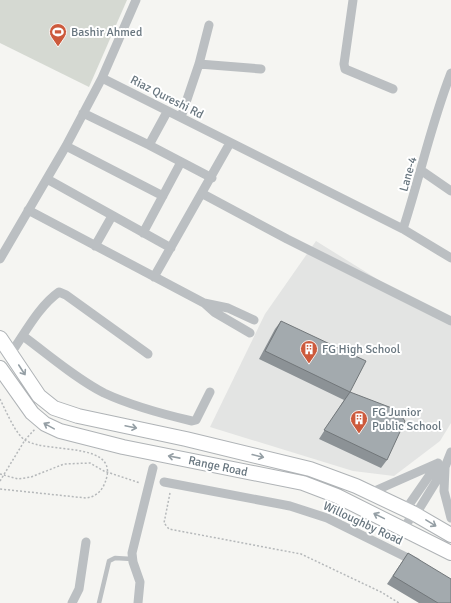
<svg xmlns="http://www.w3.org/2000/svg" width="451" height="603" font-family="Signika,sans-serif">
  <rect width="100%" height="100%" fill="#f5f5f2"/>
  <!-- built -->
  <path fill="#e3e4e3" d="M 316,241 L 451,325 L 451,423 L 440,441 L 394,476 L 353,471 L 210,427 L 265,314 Z"/>
  <!-- grass -->
  <path fill="#d5d9d2" d="M 0,0 L 127,0 L 89,87 L 0,43 Z"/>
  <g fill="none" stroke-linecap="round" stroke-linejoin="round">
    <defs>
      <path id="primary" d="M 0,338 L 39,396 L 54,408 L 78,416 L 186,439 L 310,469 L 356,486 L 413,513 L 451,535
        M 0,368 L 32,413 L 45,424 L 60,431 L 123,447 L 303,483 L 337,496 L 451,553"/>
    </defs>
    <!-- primary casing -->
    <use href="#primary" stroke="#afb3b6" stroke-width="16"/>
    <!-- path -->
    <path stroke="#b5b8ba" stroke-width="1.5" stroke-dasharray="2 2" stroke-linecap="butt" d="M 0,399 C 5,409 16,435 25,440 C 48,455 127,439 103,487 C 99,494 93,497 86,498 L 0,489
      M 0,474 L 18,479 L 31,477 L 64,464 L 90,463 L 104,471 L 140,483
      M 0,481 L 25,440 L 35,429
      M 170,493 L 164,523 L 169,529 L 301,554 L 381,592 L 399,603"/>
    <!-- service -->
    <path stroke="#bbbfc2" stroke-width="4.5" d="M 99,603 L 109,561 L 115,558 L 132,559"/>
    <!-- minor -->
    <path stroke="#bbbfc2" stroke-width="9" d="M 353,0 L 344,64 L 345,69 L 393,89
      M 199,64 L 261,69
      M 451,73 C 431,124 420,177 403,229 L 451,258
      M 102,78 L 136,0
      M 83,113 L 149,145 L 212,178
      M 181,117 L 199,64 L 209,25
      M 149,145 L 167,112
      M 66,146 L 163,196
      M 422,171 L 451,191
      M 47,179 L 171,248
      M 203,194 L 287,239 L 451,321
      M 28,210 L 204,303 L 228,308 L 254,320
      M 143,233 L 181,162
      M 95,246 L 112,216
      M 0,259 L 66,146 L 102,78 L 403,229
      M 154,277 L 230,143
      M 204,303 L 214,312 L 250,333
      M 23,336 C 49,355 75,378 104,393 C 132,406 162,414 192,421 L 196,420 L 210,392
      M 11,353 C 25,333 39,306 59,292 L 66,295 L 148,354
      M 445,468 L 444,491 L 451,518
      M 164,482 L 290,506 L 327,518 L 416,562
      M 370,493 L 438,463
      M 406,509 L 438,463
      M 416,514 L 445,467 L 451,452
      M 404,529 L 413,513
      M 72,603 L 79,589 L 86,542
      M 138,603 L 140,582 L 133,562 L 132,553 L 153,468"/>
    <!-- primary -->
    <use href="#primary" stroke="#fff" stroke-width="14"/>
  </g>
  <!-- wall -->
  <path fill="#8c9296" d="M 281,321 L 350,392 L 387,460 L 381,468 L 319,439 L 344,400 L 259,359 L 275,329 Z
    M 408,553 L 451,603 L 419,603 L 387,584 Z"/>
  <!-- building -->
  <path fill="#a3aaae" stroke="#72777a" d="M 281,321 L 366,361 L 350,392 L 265,351 Z
    M 350,392 L 397,410 L 405,421 L 387,460 L 324,430 Z
    M 408,553 L 451,579 L 451,603 L 438,603 L 393,576 Z"/>
  <!-- one-way arrows -->
  <defs><path id="oneway-shaft" d="M-6 0H5M1.5-3L5.5 0L1.5 3" fill="none" stroke-width="1.6" stroke-linecap="round" stroke-linejoin="round"/></defs>
  <g stroke="#959fa5">
    <use href="#oneway-shaft" transform="translate(22 370) rotate(57)"/>
    <use href="#oneway-shaft" transform="translate(49 426) rotate(-151)"/>
    <use href="#oneway-shaft" transform="translate(131 427) rotate(12)"/>
    <use href="#oneway-shaft" transform="translate(258 456) rotate(14)"/>
    <use href="#oneway-shaft" transform="translate(174 457) rotate(-169)"/>
    <use href="#oneway-shaft" transform="translate(379 516) rotate(-154)"/>
    <use href="#oneway-shaft" transform="translate(431 523) rotate(31)"/>
  </g>
  <!-- icons -->
  <defs>
    <symbol id="stadium-pin" viewBox="-11 -11 22 30"><path d="M0 17L-7.5 6A9.5 9.5 0 1 1 7.5 6Z" fill="#cc5a3c" stroke="#fff"/><path d="M0-5a6.5 5 0 1 0 0 10a6.5 5 0 1 0 0-10ZM-3.5-1.8h7v3.6h-7Z" fill="#fff"/></symbol>
    <symbol id="building-pin" viewBox="-11 -11 22 30"><path d="M0 17L-7.5 6A9.5 9.5 0 1 1 7.5 6Z" fill="#cc5a3c" stroke="#fff"/><path d="M-4-6H4V6H1V3H-1V6H-4ZM-2.5-4.3h1.7v1.8h-1.7ZM.8-4.3h1.7v1.8H.8ZM-2.5-1h1.7V.8h-1.7ZM.8-1h1.7V.8H.8Z" fill="#fff"/></symbol>
  </defs>
  <g fill-rule="evenodd">
    <use href="#stadium-pin" x="48" y="22" width="20" height="27"/>
    <use href="#building-pin" x="299" y="339" width="20" height="27"/>
    <use href="#building-pin" x="349" y="409" width="20" height="27"/>
  </g>
  <g text-anchor="middle" stroke-width="4" stroke-linejoin="round" paint-order="stroke">
    <!-- poi labels -->
    <g font-size="12" fill="#68767f" stroke="#fff" text-anchor="start">
      <text x="71" y="36">Bashir Ahmed</text>
      <text x="322" y="353">FG High School</text>
      <text x="372" y="416">FG Junior<tspan x="372" dy="14">Public School</tspan></text>
    </g>
    <!-- street labels -->
    <g font-size="12" fill="#68767f" stroke="#fff">
      <text transform="translate(167 97) rotate(27)" y="4">Riaz Qureshi Rd</text>
      <text transform="translate(408 174) rotate(-74)" y="4">Lane-4</text>
      <text transform="translate(218 466) rotate(12)" y="4">Range Road</text>
      <text transform="translate(363 523) rotate(25)" y="4">Willoughby Road</text>
    </g>
  </g>
</svg>
